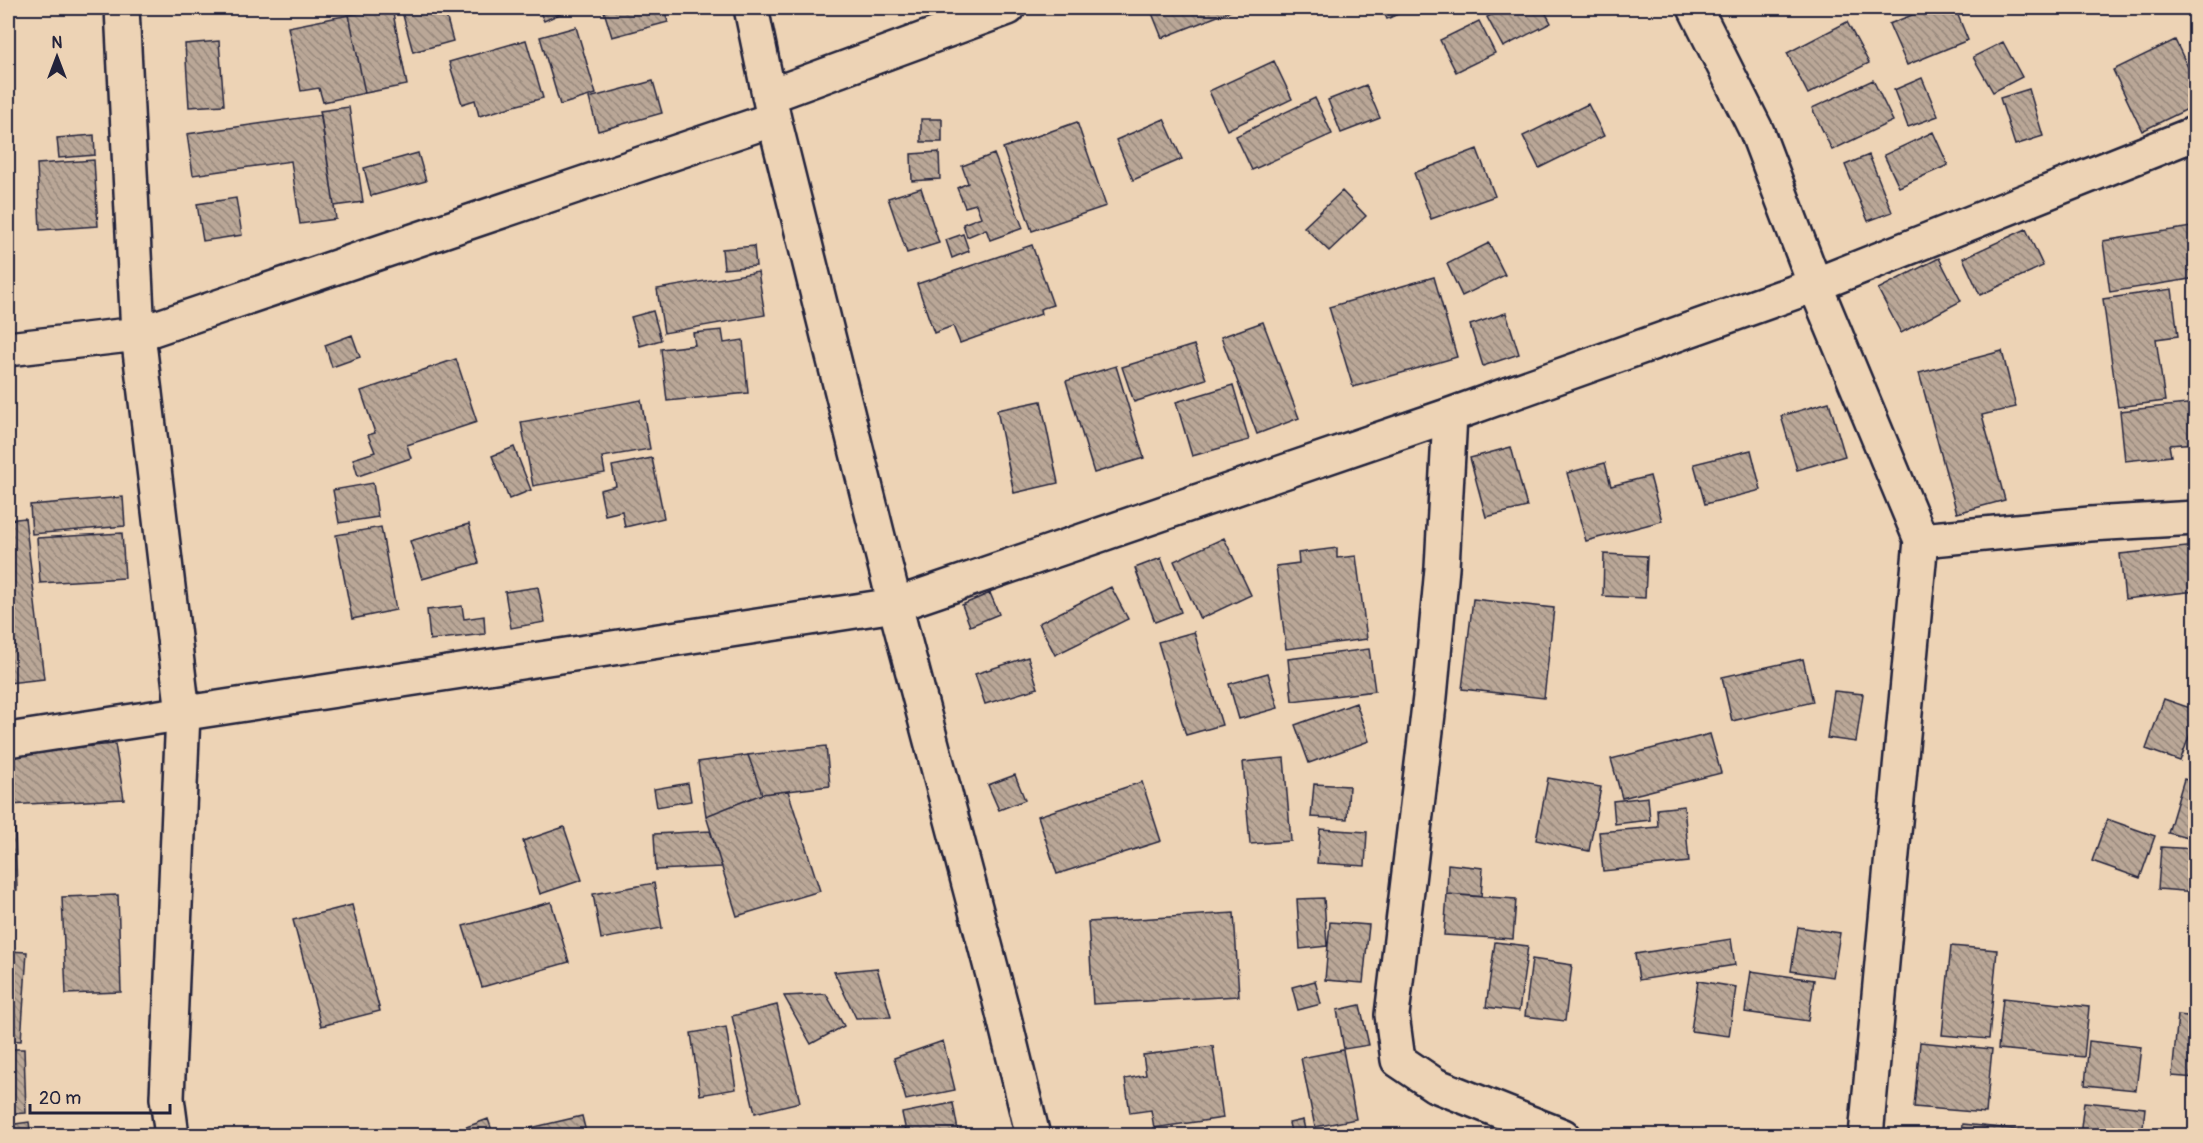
<svg xmlns="http://www.w3.org/2000/svg" width="2203" height="1143" font-family="Pangolin,sans-serif">
  <defs>
    <pattern id="building-back-hatch" width="6" height="6" patternUnits="userSpaceOnUse" patternTransform="scale(1.5)"><rect width="6" height="6" fill="#baa797"/><path d="M-1 5l2 2M0 0l6 6M5-1l2 2" fill="none" stroke="#97887c"/></pattern>
  </defs>
  <rect width="100%" height="100%" fill="#edd3b5"/>
  <filter id="ink" filterUnits="userSpaceOnUse"><feTurbulence type="fractalNoise" baseFrequency=".0167" numOctaves="2"/><feDisplacementMap in="SourceGraphic" scale="12" xChannelSelector="R" yChannelSelector="G"/><feConvolveMatrix kernelMatrix="1 2 1 2 8 2 1 2 1" color-interpolation-filters="sRGB"/></filter>
  <g filter="url(#ink)">
    <!-- building -->
    <path fill="url(#building-back-hatch)" stroke="#22223b" stroke-width="1.5" d="M 387,8 L 392,8 L 407,85 L 365,93 L 349,15 Z
      M 401,8 L 444,8 L 453,41 L 413,52 Z
      M 538,8 L 573,8 L 544,21 Z
      M 603,8 L 664,8 L 668,22 L 612,37 Z
      M 1150,8 L 1238,8 L 1162,38 Z
      M 1382,8 L 1411,8 L 1387,19 Z
      M 1506,8 L 1543,8 L 1551,23 L 1503,47 L 1487,17 Z
      M 1930,8 L 1955,8 L 1968,40 L 1907,65 L 1889,24 Z
      M 349,15 L 365,93 L 323,102 L 319,88 L 301,91 L 288,27 Z
      M 1479,21 L 1495,53 L 1456,72 L 1440,40 Z
      M 1847,22 L 1869,63 L 1808,94 L 1787,53 Z
      M 576,27 L 596,94 L 560,105 L 540,37 Z
      M 526,40 L 543,98 L 479,116 L 475,100 L 462,104 L 449,62 Z
      M 2175,40 L 2196,84 L 2196,105 L 2142,131 L 2113,70 Z
      M 219,41 L 224,105 L 189,107 L 185,44 Z
      M 2003,42 L 2022,77 L 1993,92 L 1973,57 Z
      M 1274,61 L 1292,99 L 1227,130 L 1209,91 Z
      M 1922,78 L 1938,116 L 1908,127 L 1894,90 Z
      M 1873,80 L 1893,121 L 1832,150 L 1812,108 Z
      M 653,81 L 662,113 L 598,131 L 589,98 Z
      M 1366,85 L 1380,118 L 1341,133 L 1328,100 Z
      M 2029,89 L 2043,136 L 2015,145 L 2000,98 Z
      M 1315,98 L 1332,134 L 1252,170 L 1236,136 Z
      M 1588,104 L 1604,136 L 1539,168 L 1523,136 Z
      M 349,107 L 363,202 L 334,206 L 320,111 Z
      M 321,115 L 336,219 L 300,224 L 291,161 L 193,175 L 187,134 Z
      M 921,119 L 942,119 L 942,142 L 921,142 Z
      M 1164,119 L 1182,159 L 1133,180 L 1116,140 Z
      M 1077,122 L 1106,206 L 1032,231 L 1003,148 Z
      M 1933,132 L 1948,165 L 1899,187 L 1884,155 Z
      M 94,135 L 95,155 L 59,158 L 57,138 Z
      M 1477,149 L 1495,196 L 1431,219 L 1414,173 Z
      M 939,152 L 940,179 L 912,181 L 911,154 Z
      M 418,153 L 426,181 L 371,196 L 364,168 Z
      M 994,154 L 1023,228 L 990,240 L 986,229 L 967,237 L 963,224 L 981,217 L 976,204 L 965,207 L 957,188 L 968,183 L 962,166 Z
      M 1869,155 L 1892,212 L 1868,221 L 1845,165 Z
      M 94,160 L 98,226 L 40,230 L 37,164 Z
      M 921,188 L 939,243 L 907,253 L 888,198 Z
      M 1342,191 L 1366,216 L 1329,251 L 1304,227 Z
      M 236,198 L 242,235 L 203,241 L 197,204 Z
      M 2191,227 L 2196,259 L 2196,278 L 2110,292 L 2103,241 Z
      M 2026,229 L 2043,266 L 1980,295 L 1963,258 Z
      M 963,234 L 969,251 L 952,258 L 946,240 Z
      M 1489,243 L 1505,275 L 1462,296 L 1447,264 Z
      M 1032,245 L 1053,305 L 1040,309 L 1041,314 L 960,343 L 953,326 L 934,333 L 917,284 Z
      M 754,246 L 756,266 L 724,269 L 722,249 Z
      M 1939,258 L 1961,301 L 1901,333 L 1878,289 Z
      M 758,272 L 765,315 L 664,333 L 657,289 Z
      M 1434,277 L 1457,357 L 1353,387 L 1329,307 Z
      M 2172,289 L 2178,336 L 2156,339 L 2165,401 L 2118,407 L 2103,299 Z
      M 653,311 L 661,340 L 640,346 L 631,317 Z
      M 1506,313 L 1519,354 L 1483,366 L 1470,325 Z
      M 1263,322 L 1299,418 L 1257,434 L 1221,337 Z
      M 722,330 L 724,343 L 743,340 L 748,393 L 667,401 L 661,349 L 695,345 L 693,333 Z
      M 352,335 L 360,357 L 332,367 L 325,345 Z
      M 1194,345 L 1206,379 L 1134,402 L 1122,367 Z
      M 2002,351 L 2016,407 L 1982,415 L 2005,500 L 1957,513 L 1919,373 Z
      M 456,359 L 477,422 L 407,445 L 411,458 L 358,476 L 353,459 L 375,452 L 368,435 L 375,433 L 361,391 Z
      M 1116,366 L 1144,458 L 1094,473 L 1066,381 Z
      M 1233,385 L 1249,440 L 1192,456 L 1176,402 Z
      M 641,400 L 650,449 L 602,457 L 605,473 L 533,486 L 521,422 Z
      M 1041,401 L 1058,483 L 1014,493 L 997,410 Z
      M 1829,402 L 1845,456 L 1797,470 L 1781,416 Z
      M 2196,403 L 2196,443 L 2169,445 L 2171,456 L 2125,461 L 2120,411 Z
      M 514,447 L 531,490 L 509,499 L 492,456 Z
      M 1511,447 L 1527,507 L 1486,517 L 1470,458 Z
      M 1751,450 L 1761,490 L 1705,504 L 1694,464 Z
      M 652,458 L 664,518 L 625,527 L 622,511 L 605,515 L 600,490 L 616,486 L 612,466 Z
      M 1605,463 L 1611,486 L 1650,476 L 1662,521 L 1586,541 L 1567,473 Z
      M 373,483 L 378,517 L 339,523 L 333,490 Z
      M 123,497 L 125,526 L 32,534 L 30,505 Z
      M 25,518 L 44,679 L 8,683 L 8,520 Z
      M 469,524 L 479,563 L 422,579 L 410,541 Z
      M 381,527 L 396,610 L 352,619 L 336,535 Z
      M 122,533 L 125,578 L 40,583 L 37,538 Z
      M 1224,538 L 1251,595 L 1200,619 L 1174,561 Z
      M 2196,546 L 2196,591 L 2125,599 L 2120,554 Z
      M 1337,548 L 1337,558 L 1356,556 L 1367,639 L 1286,649 L 1276,566 L 1299,563 L 1298,553 Z
      M 1604,554 L 1647,556 L 1645,598 L 1603,596 Z
      M 1161,558 L 1181,612 L 1155,622 L 1135,568 Z
      M 538,587 L 545,622 L 511,628 L 505,592 Z
      M 1111,587 L 1128,619 L 1055,655 L 1039,623 Z
      M 990,593 L 999,614 L 970,626 L 962,605 Z
      M 1473,599 L 1554,608 L 1544,698 L 1462,689 Z
      M 462,606 L 464,619 L 484,616 L 485,634 L 430,640 L 427,610 Z
      M 1194,632 L 1222,725 L 1186,735 L 1158,642 Z
      M 1369,649 L 1375,691 L 1292,701 L 1288,659 Z
      M 1028,657 L 1038,688 L 985,704 L 975,674 Z
      M 1803,659 L 1813,702 L 1732,721 L 1722,677 Z
      M 1268,673 L 1278,708 L 1239,719 L 1229,684 Z
      M 1834,691 L 1863,694 L 1856,742 L 1827,738 Z
      M 2164,699 L 2196,710 L 2196,718 L 2180,761 L 2146,749 Z
      M 1356,703 L 1369,741 L 1309,763 L 1295,725 Z
      M 1710,734 L 1721,773 L 1622,798 L 1611,759 Z
      M 115,744 L 124,799 L 8,805 L 8,753 Z
      M 826,746 L 830,786 L 762,794 L 748,755 Z
      M 748,755 L 762,794 L 706,816 L 698,762 Z
      M 1284,758 L 1291,841 L 1250,844 L 1243,762 Z
      M 1015,775 L 1025,800 L 999,810 L 988,785 Z
      M 1548,778 L 1601,787 L 1589,851 L 1536,840 Z
      M 2184,779 L 2196,783 L 2196,840 L 2168,833 Z
      M 1142,782 L 1161,841 L 1057,874 L 1038,816 Z
      M 688,783 L 691,801 L 657,807 L 654,789 Z
      M 1314,784 L 1349,786 L 1347,819 L 1311,817 Z
      M 788,791 L 820,891 L 737,916 L 706,816 L 762,794 Z
      M 1648,797 L 1650,820 L 1615,824 L 1613,801 Z
      M 1684,806 L 1689,862 L 1603,871 L 1599,832 L 1658,827 L 1657,809 Z
      M 2107,819 L 2155,836 L 2140,878 L 2092,861 Z
      M 564,827 L 582,880 L 540,894 L 523,841 Z
      M 8,829 L 15,829 L 17,890 L 8,890 Z
      M 1320,829 L 1367,832 L 1365,866 L 1317,863 Z
      M 710,831 L 722,867 L 656,870 L 654,834 Z
      M 2161,847 L 2196,849 L 2196,892 L 2158,889 Z
      M 1448,864 L 1483,868 L 1481,897 L 1447,894 Z
      M 654,883 L 662,928 L 601,939 L 593,894 Z
      M 1447,894 L 1516,899 L 1513,939 L 1444,935 Z
      M 118,895 L 121,992 L 66,994 L 62,897 Z
      M 1324,898 L 1327,946 L 1300,949 L 1297,899 Z
      M 551,902 L 569,962 L 482,987 L 463,926 Z
      M 352,905 L 380,1011 L 321,1026 L 293,920 Z
      M 1234,913 L 1239,996 L 1093,1004 L 1088,922 Z
      M 1330,922 L 1369,925 L 1363,983 L 1325,980 Z
      M 1798,927 L 1840,933 L 1833,977 L 1791,971 Z
      M 1731,939 L 1735,965 L 1639,980 L 1635,954 Z
      M 1495,942 L 1528,946 L 1519,1011 L 1486,1007 Z
      M 1951,946 L 1997,950 L 1989,1039 L 1942,1035 Z
      M 8,951 L 27,952 L 21,1041 L 8,1040 Z
      M 1532,959 L 1572,965 L 1565,1021 L 1525,1016 Z
      M 877,968 L 891,1017 L 856,1018 L 834,972 Z
      M 1751,971 L 1814,980 L 1808,1021 L 1745,1012 Z
      M 1315,981 L 1321,1004 L 1298,1010 L 1292,987 Z
      M 1698,981 L 1736,987 L 1729,1036 L 1691,1031 Z
      M 826,994 L 844,1026 L 811,1044 L 784,996 Z
      M 2003,998 L 2089,1007 L 2084,1057 L 1998,1049 Z
      M 777,1005 L 800,1102 L 755,1113 L 732,1016 Z
      M 1360,1005 L 1369,1045 L 1344,1049 L 1337,1010 Z
      M 2178,1015 L 2196,1017 L 2196,1078 L 2172,1076 Z
      M 726,1027 L 736,1089 L 700,1095 L 691,1033 Z
      M 943,1041 L 955,1090 L 906,1100 L 894,1058 Z
      M 2089,1041 L 2141,1047 L 2136,1090 L 2085,1085 Z
      M 1920,1042 L 1992,1049 L 1986,1113 L 1914,1107 Z
      M 1213,1046 L 1223,1118 L 1154,1128 L 1151,1110 L 1130,1113 L 1125,1079 L 1146,1075 L 1143,1055 Z
      M 8,1049 L 24,1049 L 26,1113 L 8,1114 Z
      M 1343,1050 L 1356,1119 L 1315,1127 L 1301,1058 Z
      M 2084,1102 L 2145,1108 L 2142,1136 L 2080,1136 Z
      M 953,1103 L 959,1136 L 907,1136 L 902,1113 Z
      M 582,1116 L 587,1136 L 509,1136 L 509,1133 Z
      M 488,1119 L 494,1136 L 442,1136 Z
      M 1303,1120 L 1306,1135 L 1292,1136 L 1289,1123 Z
      M 29,1122 L 31,1136 L 8,1136 L 8,1125 Z
      M 1962,1124 L 2042,1132 L 2042,1136 L 1961,1136 Z"/>
    <g fill="none" stroke-linecap="round" stroke-linejoin="round">
      <defs>
        <path id="minor" d="M 122,8 L 138,334 L 183,713 L 167,1098 L 172,1136
          M 751,8 L 774,119 L 895,605 L 1002,1009 L 1033,1136
          M 1695,8 L 1757,132 L 1815,285 L 1921,540 L 1866,1136
          M 769,96 L 1008,8
          M 8,349 L 138,334 L 774,119
          M 1450,415 L 1442,568 L 1430,697 L 1392,1015 L 1398,1060 L 1435,1085 L 1563,1136
          M 1921,540 L 2090,524 L 2196,518
          M 8,740 L 895,605 L 1450,415 L 1815,285 L 2196,133"/>
      </defs>
      <!-- minor casing -->
      <use href="#minor" stroke="#22223b" stroke-width="38"/>
      <!-- minor -->
      <use href="#minor" stroke="#edd3b5" stroke-width="33"/>
    </g>
  </g>
  <!-- margin -->
  <rect width="2203" height="1143" fill="none" stroke="#edd3b5" stroke-width="30"/>
  <rect x="15" y="15" width="2173" height="1113" fill="none" stroke="#22223b" stroke-width="2" filter="url(#ink)"/>
  <!-- north arrow -->
  <g transform="translate(57 57)" stroke="#edd3b5" stroke-width="4.5" paint-order="stroke">
  <path d="M0-4.5L10 22L0 15L-10 22Z" fill="#22223b"/>
  <text y="-9" font-size="16" font-weight="bold" text-anchor="middle" fill="#22223b">N</text>
  </g>
  <!-- scale -->
  <path d="M30 1104v9h140v-9" fill="none" stroke="#22223b" stroke-width="3"/>
  <text x="39" y="1104" font-size="18" fill="#22223b" stroke="#edd3b5" stroke-width="4.5" paint-order="stroke">20 m</text>
</svg>
